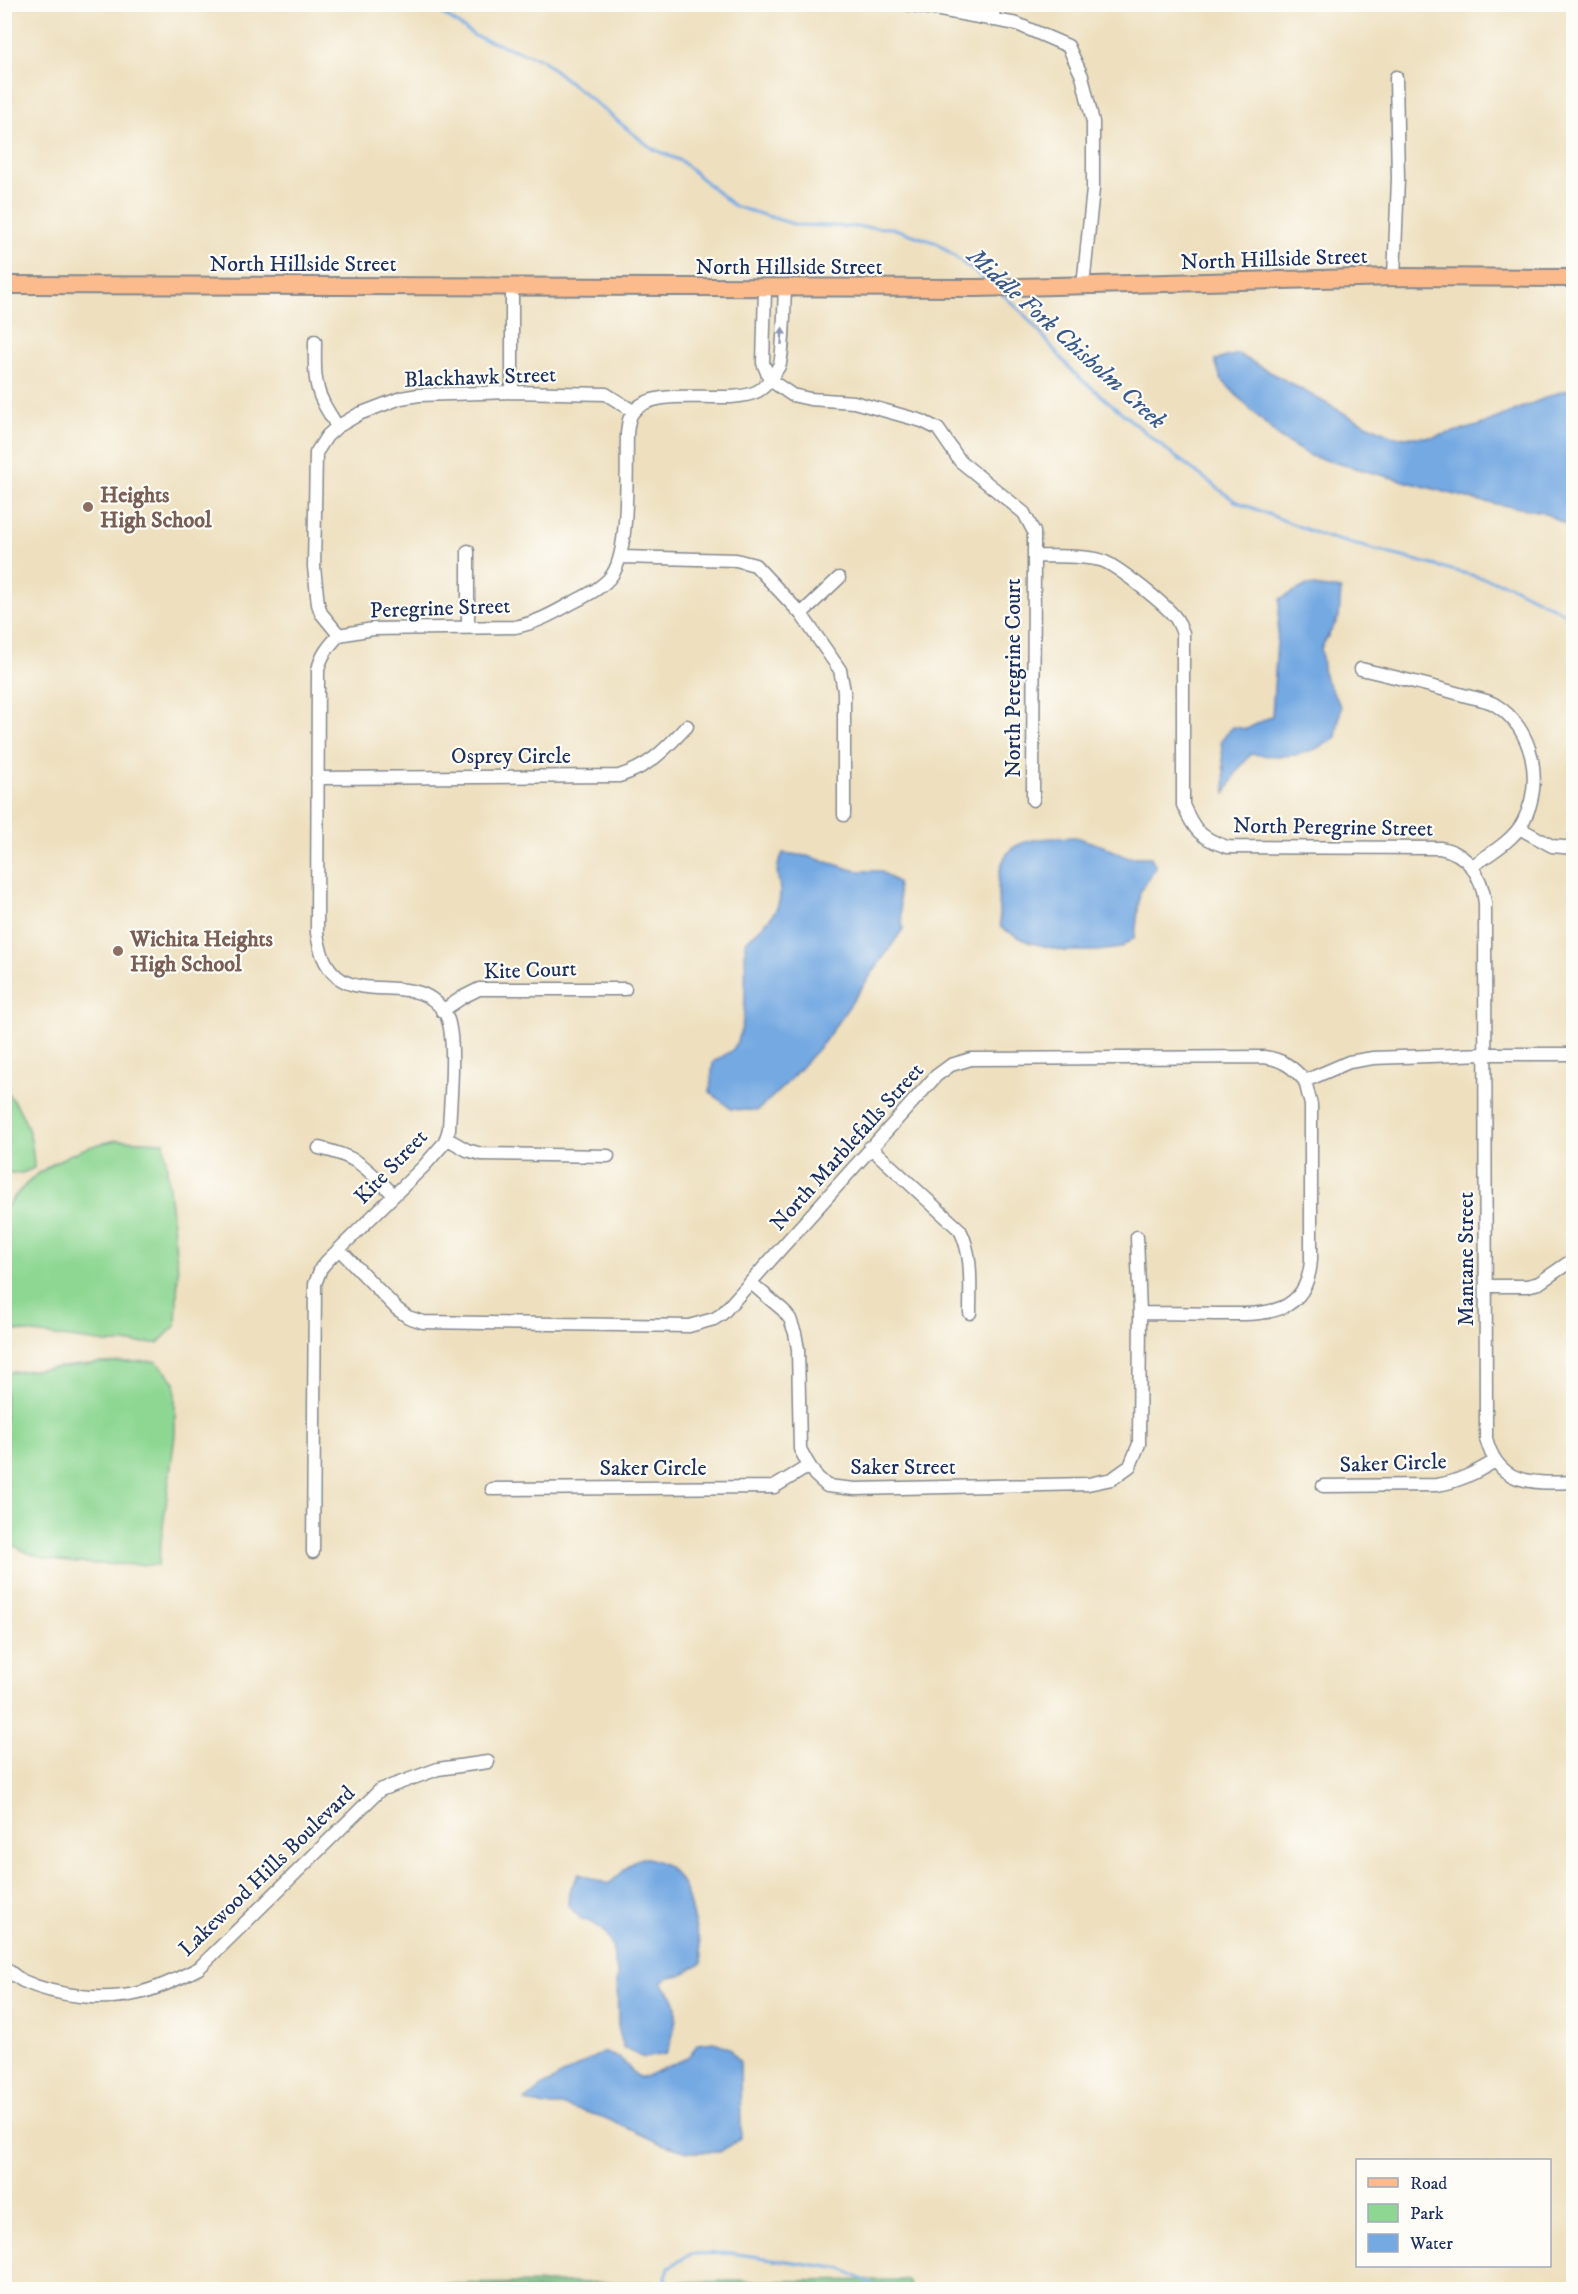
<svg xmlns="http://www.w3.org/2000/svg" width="1578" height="2294" font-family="'IM FELL DW Pica',serif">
  <rect width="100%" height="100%" fill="#fdfcf7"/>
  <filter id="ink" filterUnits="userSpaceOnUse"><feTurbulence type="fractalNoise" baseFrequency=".0167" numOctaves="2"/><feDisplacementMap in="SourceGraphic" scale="12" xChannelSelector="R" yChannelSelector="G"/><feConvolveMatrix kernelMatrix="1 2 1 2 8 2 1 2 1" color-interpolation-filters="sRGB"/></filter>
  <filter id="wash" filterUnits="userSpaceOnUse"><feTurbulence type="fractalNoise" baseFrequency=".008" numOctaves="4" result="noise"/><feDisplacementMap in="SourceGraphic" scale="24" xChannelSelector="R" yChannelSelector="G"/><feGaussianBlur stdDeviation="1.35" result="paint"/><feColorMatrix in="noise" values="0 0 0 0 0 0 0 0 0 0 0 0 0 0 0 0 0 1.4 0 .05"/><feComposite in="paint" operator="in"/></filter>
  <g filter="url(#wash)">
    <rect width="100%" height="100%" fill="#eee0bf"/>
    <!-- green -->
    <path fill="#8ed793" stroke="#548378" stroke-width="1.5" d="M 5,1090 C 26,1114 33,1136 34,1168 L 22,1173 L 5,1173 Z
      M 117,1140 L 164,1142 L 178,1271 L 176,1325 L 158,1343 L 107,1343 L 5,1329 L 5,1209 C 31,1171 72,1148 117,1140 Z
      M 156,1361 L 175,1382 L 175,1435 L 158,1565 C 114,1563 36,1571 4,1537 L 5,1373 L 102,1363 Z"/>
    <!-- forest -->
    <path fill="#72b87d" stroke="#46746e" stroke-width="1.5" d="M 908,2280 L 912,2289 L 437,2290 L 432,2284 Z"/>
    <!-- water -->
    <path fill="#74a9e2" stroke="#486ca0" stroke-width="1.5" d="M 1238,354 L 1349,416 L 1395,437 L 1433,437 L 1478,426 L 1562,391 L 1573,390 L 1573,529 L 1543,512 L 1479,501 L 1310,456 L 1280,438 L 1246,405 L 1221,379 L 1215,360 Z
      M 1307,585 L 1341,590 L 1339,617 L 1321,648 L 1324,676 L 1341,707 L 1336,737 C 1309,758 1283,758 1251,754 L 1237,771 L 1226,793 L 1221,740 L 1233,727 L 1247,729 L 1272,716 L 1280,599 Z
      M 1075,837 L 1103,846 L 1126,857 L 1151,857 L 1156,867 L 1140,892 L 1135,937 L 1120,948 L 1098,951 L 1064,951 L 1028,942 L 1001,928 C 998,904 991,858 1018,845 C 1034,837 1057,838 1075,837 Z
      M 783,853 L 807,856 L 857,871 L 880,871 L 897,882 L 903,929 L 824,1042 L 785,1085 L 757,1111 L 731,1109 L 710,1092 L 713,1062 C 719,1058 728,1054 733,1049 C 749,1031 745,966 745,942 C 759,929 780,915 780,894 C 780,872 772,876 783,853 Z
      M 642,1857 C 682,1863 687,1892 695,1926 C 698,1939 703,1949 702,1962 L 682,1975 L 669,1977 L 662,1982 C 665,1989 673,1995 675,2002 C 679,2014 672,2043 666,2054 L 644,2058 L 623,2048 L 618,2025 L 617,1973 L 612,1946 L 605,1933 L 596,1925 L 580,1918 L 568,1905 L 569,1891 L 579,1874 L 608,1884 C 621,1876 628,1863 642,1857 Z
      M 714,2042 L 730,2048 L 740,2062 L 741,2137 L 720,2152 L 688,2152 L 662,2144 L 603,2117 L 564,2106 L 545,2106 L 525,2101 L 543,2086 L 603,2052 L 619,2058 L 640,2079 L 687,2058 L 698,2044 Z"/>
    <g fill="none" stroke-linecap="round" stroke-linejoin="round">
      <!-- stream -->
      <path stroke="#74a9e2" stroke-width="3" d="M 429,4 L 475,36 L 541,59 L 651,148 L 681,161 L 734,206 L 797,225 L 892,228 L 937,243 L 987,281
        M 1001,293 L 1023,313 L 1074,373 L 1168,451 L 1235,501 L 1323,536 L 1509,585 L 1574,618
        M 663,2290 L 669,2267 L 691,2254 L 730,2253 L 843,2269 L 882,2290"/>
    </g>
  </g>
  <g filter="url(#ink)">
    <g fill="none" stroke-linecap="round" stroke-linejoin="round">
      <defs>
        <path id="minor" d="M 907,4 L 1017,24 L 1068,46 L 1082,76 L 1093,122 L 1093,189 L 1083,286
          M 993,20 L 994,4
          M 1394,277 L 1398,179 L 1396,77
          M 512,287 L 512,392
          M 765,289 L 763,363 L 770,380
          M 315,341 C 315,361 313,384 323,402 C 327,411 333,418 337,427
          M 770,380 L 792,395 L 810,399 L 854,402 L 922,421 L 938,429 L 960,461 L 1024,513 L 1034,532 L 1034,556 C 1056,557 1079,555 1100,560 C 1114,563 1169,607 1177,620 C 1179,624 1181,629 1183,633 L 1183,805 C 1194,830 1200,838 1227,847 L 1440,848 C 1468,853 1482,876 1485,903 L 1486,1438 C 1498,1486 1532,1483 1574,1482
          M 468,551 L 468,627
          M 621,557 L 736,560 L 755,565 L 801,614 L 840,670 L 844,691 L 844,815
          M 801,614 L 839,578
          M 339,635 L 373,629 L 515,627 C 536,623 552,614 570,604 C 583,597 603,588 612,575 C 630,551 626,466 627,434 C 628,426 628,418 633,412 C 656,383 728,407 758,391 C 767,386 774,375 779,366 C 784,356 784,303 785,288
          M 339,635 L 321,613 L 318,604 L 314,567 L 316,453 L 327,436 L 337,427 L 359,414 L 401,398 L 419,395 L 512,392 L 606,394 L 633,411
          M 1361,669 C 1395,677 1429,685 1463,695 C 1473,698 1485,699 1494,704 C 1534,728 1544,782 1523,822 C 1513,841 1489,854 1471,867
          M 317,778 L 619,776 C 651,766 665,749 687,726
          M 1033,800 L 1034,556
          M 1519,828 L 1552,846 L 1574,848
          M 442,1011 L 463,997 L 479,989 L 625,989
          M 446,1138 L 467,1150 L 481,1154 L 608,1156
          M 870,1147 L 960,1230 C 973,1255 970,1285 970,1313
          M 319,1148 C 359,1157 365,1167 393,1194
          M 339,1249 L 397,1309 L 408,1317 L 423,1322 L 689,1326 L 714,1319 L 722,1314 L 936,1076 L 951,1065 L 971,1059 L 1264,1057 C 1282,1059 1293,1067 1305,1081 L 1349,1062 L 1373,1058 L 1486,1054 L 1574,1054
          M 751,1283 L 783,1310 L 790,1319 L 795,1333 L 798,1349 L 800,1449 L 807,1462 L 815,1475 L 827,1486 L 855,1489 L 1088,1484 L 1112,1479 L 1130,1466 L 1139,1444 L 1140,1313 L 1137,1237
          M 1486,1286 L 1527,1286 L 1539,1283 L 1574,1259
          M 1140,1313 C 1164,1313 1189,1313 1214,1314 C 1259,1314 1307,1319 1311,1260 L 1311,1105 L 1305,1081
          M 1323,1486 L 1436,1485 C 1458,1482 1475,1473 1495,1461
          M 492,1489 L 774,1487 L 809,1466
          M 313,1552 L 315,1284 L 321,1268 L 328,1260 L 424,1166 L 445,1142 L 449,1129 C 450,1103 457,1036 446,1015 C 414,958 330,1027 317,933 L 318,670 C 321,655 329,646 339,635
          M 4,1967 C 10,1972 17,1978 23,1981 C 56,1996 103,2002 139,1993 C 160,1988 180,1978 199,1968 L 380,1790 L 438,1769 L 488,1762"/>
        <path id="major" d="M 4,285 L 977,288 L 1394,277 L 1574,278"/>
      </defs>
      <!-- minor casing -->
      <use href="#minor" stroke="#84888e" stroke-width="15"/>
      <!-- major casing -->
      <use href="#major" stroke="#84888e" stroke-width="20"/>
      <!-- minor -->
      <use href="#minor" stroke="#fff" stroke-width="12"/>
      <!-- major -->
      <use href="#major" stroke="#fbbb8c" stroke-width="16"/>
    </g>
    <!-- one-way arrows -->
    <defs><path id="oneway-solid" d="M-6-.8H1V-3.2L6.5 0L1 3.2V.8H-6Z" transform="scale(1.5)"/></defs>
    <use fill="#8d97ae" href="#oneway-solid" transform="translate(782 336) rotate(-86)"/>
  </g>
  <!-- markers -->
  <g fill="#8d6e63" stroke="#fdfcf7" stroke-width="2">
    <circle cx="88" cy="507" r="6"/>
    <circle cx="118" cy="951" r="6"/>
  </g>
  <g text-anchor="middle" stroke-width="4.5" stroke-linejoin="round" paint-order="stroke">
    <!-- street labels -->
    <g font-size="22" fill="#1b2f5e" stroke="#fdfcf7">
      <text transform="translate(1274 258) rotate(-2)" y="8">North Hillside Street</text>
      <text x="303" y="271">North Hillside Street</text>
      <text x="789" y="274">North Hillside Street</text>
      <text transform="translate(480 376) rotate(-2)" y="8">Blackhawk Street</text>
      <text transform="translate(440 607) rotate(-2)" y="8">Peregrine Street</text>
      <text transform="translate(1012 678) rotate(-90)" y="8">North Peregrine Court</text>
      <text x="511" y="763">Osprey Circle</text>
      <text transform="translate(1333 826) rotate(1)" y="8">North Peregrine Street</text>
      <text transform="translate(530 969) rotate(-2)" y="8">Kite Court</text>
      <text transform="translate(846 1146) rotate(-48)" y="8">North Marblefalls Street</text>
      <text transform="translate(390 1166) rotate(-46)" y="8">Kite Street</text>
      <text transform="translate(1465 1259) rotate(-90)" y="8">Mantane Street</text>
      <text transform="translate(1393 1462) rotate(-2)" y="8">Saker Circle</text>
      <text x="903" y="1474">Saker Street</text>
      <text x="653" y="1475">Saker Circle</text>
      <text transform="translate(266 1870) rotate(-44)" y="8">Lakewood Hills Boulevard</text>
    </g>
    <!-- education labels -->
    <g font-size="22" font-weight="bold" fill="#785e54" stroke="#fdfcf7" text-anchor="start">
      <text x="100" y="502">Heights<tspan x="100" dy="25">High School</tspan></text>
      <text x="130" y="946">Wichita Heights<tspan x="130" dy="25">High School</tspan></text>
    </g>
    <!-- water labels -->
    <g font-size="24" font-style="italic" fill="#3a5a8c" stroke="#fdfcf7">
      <text transform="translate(1067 338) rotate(42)" y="8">Middle Fork Chisholm Creek</text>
    </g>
  </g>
  <!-- margin -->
  <rect width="1578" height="2294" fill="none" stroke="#fdfcf7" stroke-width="24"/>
  <!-- legend -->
  <rect x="1356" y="2159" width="195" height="108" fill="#fdfcf7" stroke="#a3aaba" stroke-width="1.5"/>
  <rect x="1368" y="2178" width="30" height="9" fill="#fbbb8c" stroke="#a3aaba" stroke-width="1.5"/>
  <text x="1410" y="2189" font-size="18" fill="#1b2f5e">Road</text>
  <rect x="1368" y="2204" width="30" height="18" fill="#8ed793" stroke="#a3aaba" stroke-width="1.5"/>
  <text x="1410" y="2219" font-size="18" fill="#1b2f5e">Park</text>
  <rect x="1368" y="2234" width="30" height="18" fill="#74a9e2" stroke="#a3aaba" stroke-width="1.5"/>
  <text x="1410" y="2249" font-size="18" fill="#1b2f5e">Water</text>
</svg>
